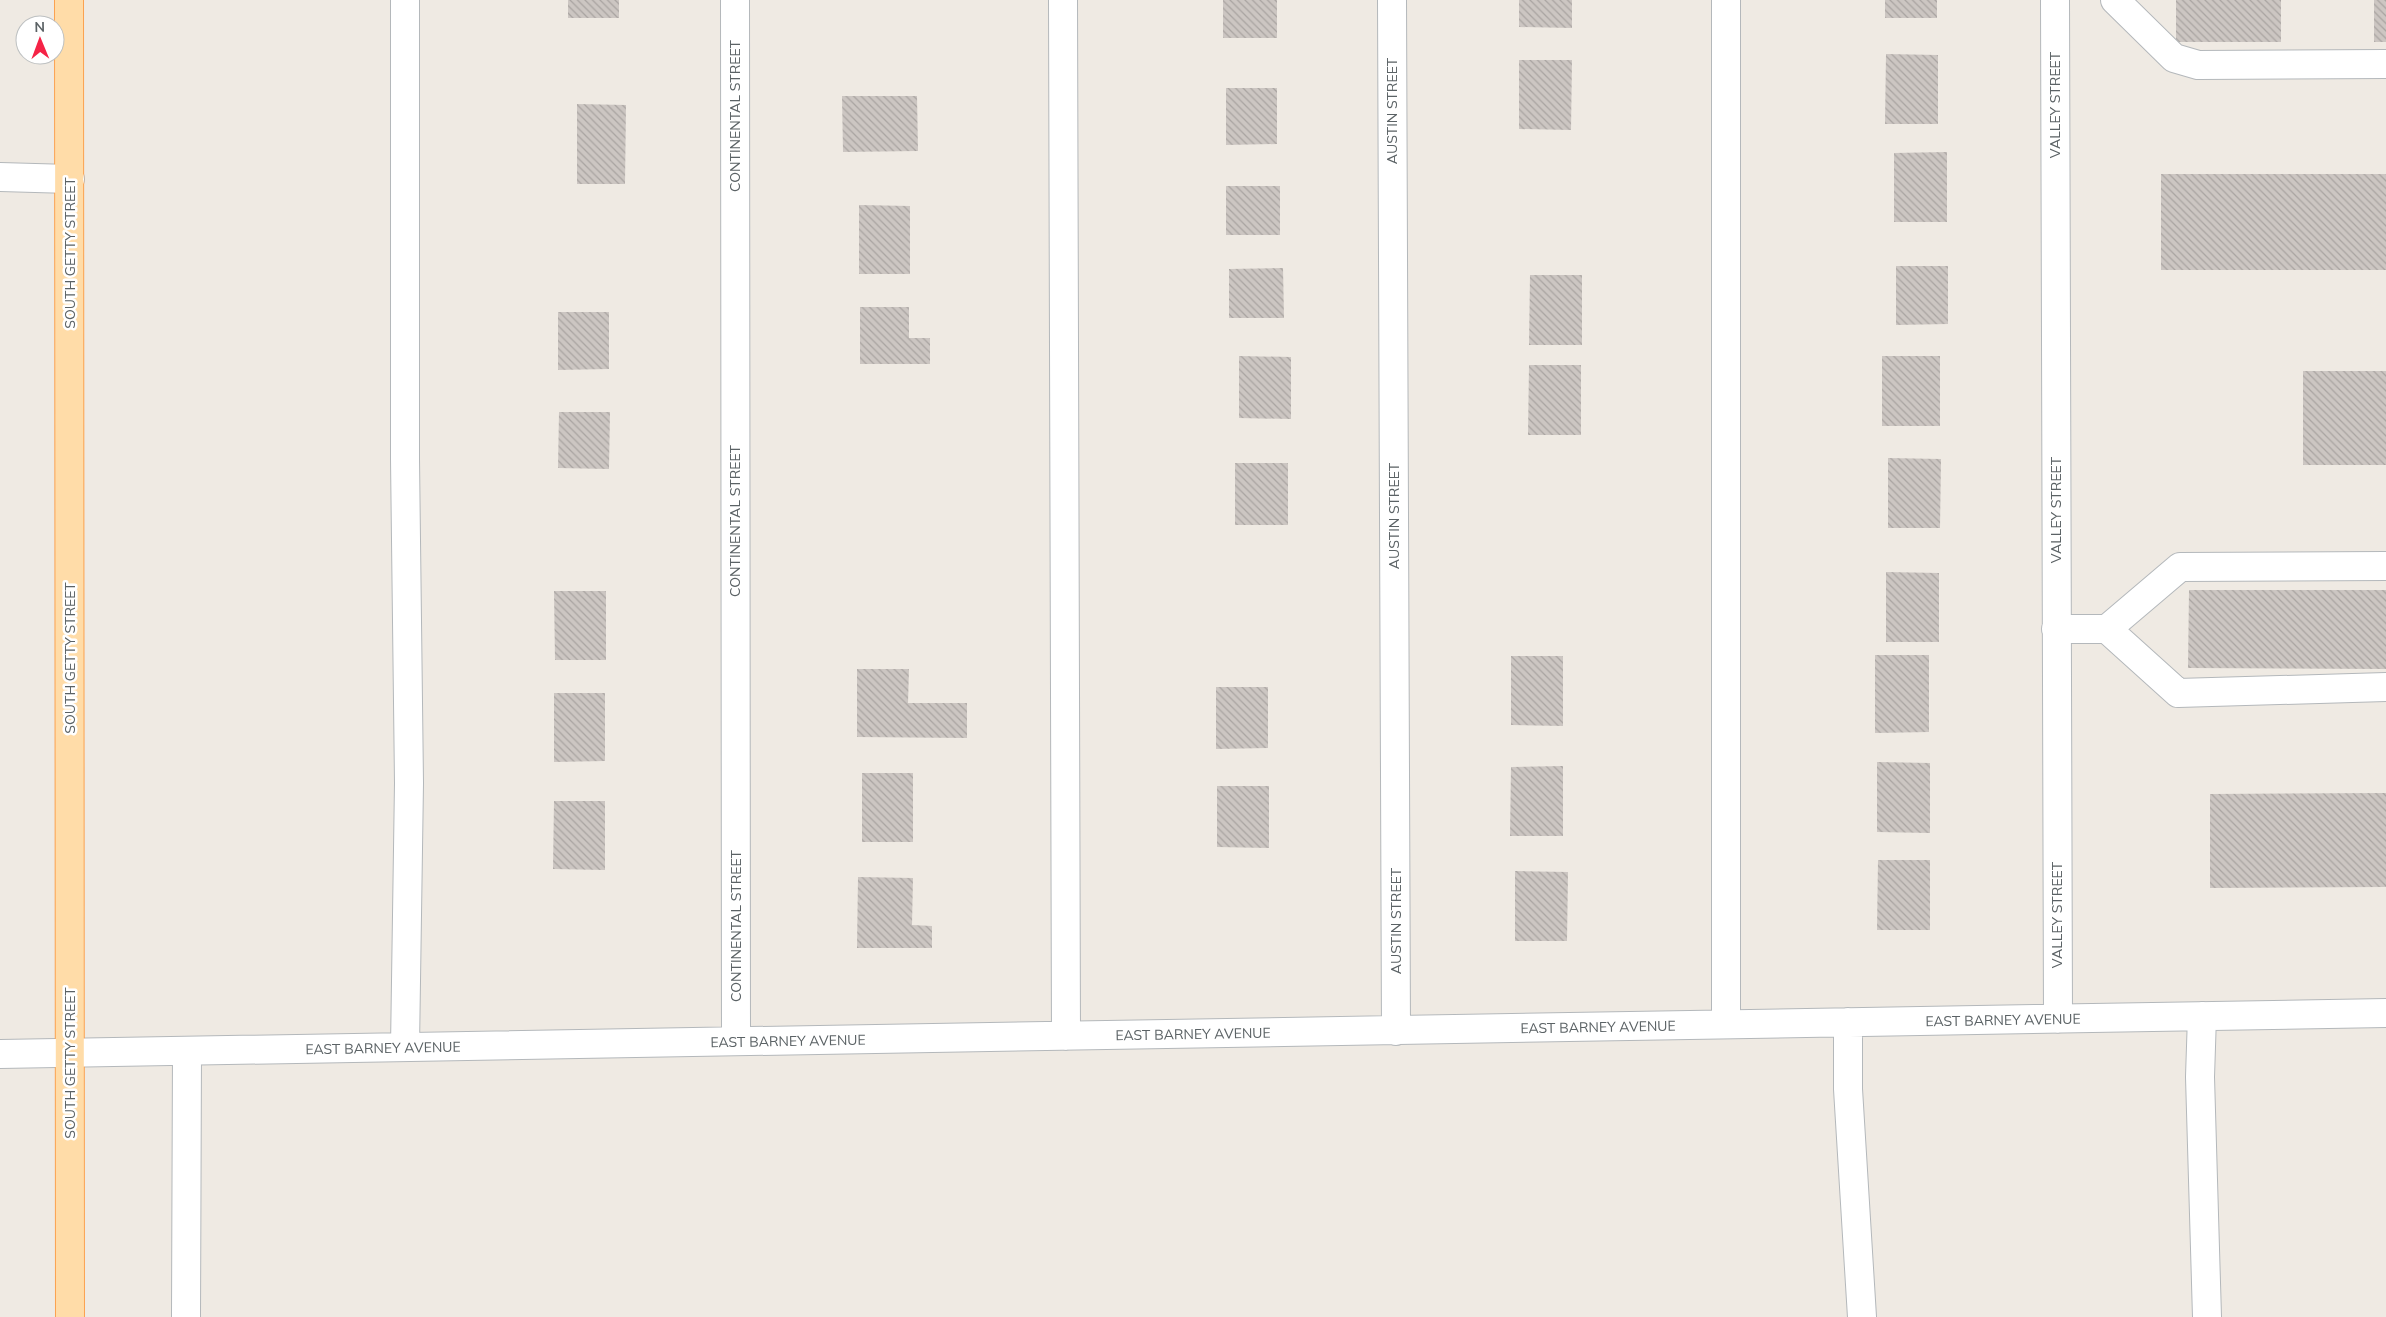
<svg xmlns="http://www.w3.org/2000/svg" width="2386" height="1317" font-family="Mulish,sans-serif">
  <defs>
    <pattern id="building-back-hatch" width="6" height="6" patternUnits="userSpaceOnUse" patternTransform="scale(1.25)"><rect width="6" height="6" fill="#ccc6c2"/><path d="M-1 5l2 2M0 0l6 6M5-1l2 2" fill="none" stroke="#a9a4a1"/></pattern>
  </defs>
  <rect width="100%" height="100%" fill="#efeae3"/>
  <!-- building -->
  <path fill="url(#building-back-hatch)" d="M 568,0 L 619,0 L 619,18 L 568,18 Z
    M 1223,0 L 1277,0 L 1277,38 L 1223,38 Z
    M 1519,0 L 1572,0 L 1572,28 L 1519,27 Z
    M 1885,0 L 1937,0 L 1937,18 L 1885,18 Z
    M 2176,0 L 2281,0 L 2281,42 L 2176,42 Z
    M 2374,0 L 2386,0 L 2386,42 L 2374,42 Z
    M 1886,54 L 1938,55 L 1938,124 L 1885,124 Z
    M 1519,60 L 1572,60 L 1571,130 L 1519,129 Z
    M 1226,88 L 1277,88 L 1277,144 L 1226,145 Z
    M 842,96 L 917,96 L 918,151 L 843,152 Z
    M 577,104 L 626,105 L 625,184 L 577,184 Z
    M 1947,152 L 1947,222 L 1894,222 L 1894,153 Z
    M 2161,174 L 2386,174 L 2386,270 L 2161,270 Z
    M 1226,186 L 1280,186 L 1280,235 L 1226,235 Z
    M 859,205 L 910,206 L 910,274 L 859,274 Z
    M 1896,266 L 1948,266 L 1948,324 L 1896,325 Z
    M 1283,268 L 1284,318 L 1229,318 L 1229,269 Z
    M 1530,275 L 1582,275 L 1582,345 L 1529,345 Z
    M 860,307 L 909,307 L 909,338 L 930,338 L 930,364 L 860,364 Z
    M 558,312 L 609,312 L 609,369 L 558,370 Z
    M 1239,356 L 1291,357 L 1291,419 L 1239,418 Z
    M 1882,356 L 1940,356 L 1940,426 L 1882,426 Z
    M 1529,365 L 1581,365 L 1581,435 L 1528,435 Z
    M 2303,371 L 2386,371 L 2386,465 L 2303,465 Z
    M 559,412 L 610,412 L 609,469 L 558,468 Z
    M 1888,458 L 1941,459 L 1940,528 L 1888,528 Z
    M 1235,463 L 1288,463 L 1288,525 L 1235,525 Z
    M 1886,572 L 1939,573 L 1939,642 L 1886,642 Z
    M 2189,590 L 2386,590 L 2386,669 L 2188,668 Z
    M 554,591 L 606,591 L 606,660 L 555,660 Z
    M 1875,655 L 1929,655 L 1929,732 L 1875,733 Z
    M 1511,656 L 1563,656 L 1563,726 L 1511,725 Z
    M 857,669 L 909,669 L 908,703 L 967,703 L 967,738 L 857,737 Z
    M 1216,687 L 1268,687 L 1268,748 L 1216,749 Z
    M 554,693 L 605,693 L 605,761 L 554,762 Z
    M 1877,762 L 1930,763 L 1930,833 L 1877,832 Z
    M 1563,766 L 1563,836 L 1510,836 L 1511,767 Z
    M 862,773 L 913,773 L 913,842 L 862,842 Z
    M 1217,786 L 1269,786 L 1269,848 L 1217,847 Z
    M 2386,793 L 2386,887 L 2210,888 L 2210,794 Z
    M 554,801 L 605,801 L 605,870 L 553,869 Z
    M 1878,860 L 1930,860 L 1930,930 L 1877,930 Z
    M 1515,871 L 1568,872 L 1567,941 L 1515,941 Z
    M 858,877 L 913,878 L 912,925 L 932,926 L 932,948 L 857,948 Z"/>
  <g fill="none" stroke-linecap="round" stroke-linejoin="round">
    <defs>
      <path id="minor" d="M 405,0 L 405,459 L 409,783 L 405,1047
        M 735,0 L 736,1041
        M 1063,0 L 1066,1036
        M 1392,0 L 1396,1031
        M 1726,0 L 1726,1024
        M 2055,0 L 2058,1019
        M 2115,0 L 2174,58 L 2198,65 L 2386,64
        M 0,177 L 70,179
        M 2056,629 L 2107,629 L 2180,567 L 2386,566
        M 2107,629 L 2178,693 L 2386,687
        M 2202,1016 L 2200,1077 L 2207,1317
        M 1848,1022 L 1848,1089 L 1862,1317
        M 0,1054 L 2386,1013
        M 186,1317 L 187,1052"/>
      <path id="major" d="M 69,0 L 70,1317"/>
    </defs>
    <!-- minor casing -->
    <use href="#minor" stroke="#b4b8bb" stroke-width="30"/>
    <!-- major casing -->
    <use href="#major" stroke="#fba250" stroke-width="30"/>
    <!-- minor -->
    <use href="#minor" stroke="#fff" stroke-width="28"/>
    <!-- major -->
    <use href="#major" stroke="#ffdca8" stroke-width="28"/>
  </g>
  <g text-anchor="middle" stroke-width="5" stroke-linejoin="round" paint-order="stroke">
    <!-- street labels -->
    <g font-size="14" fill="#5b6265" stroke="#fff">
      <text transform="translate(2055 105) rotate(-90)" y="5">VALLEY STREET</text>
      <text transform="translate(1392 111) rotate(-90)" y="5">AUSTIN STREET</text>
      <text transform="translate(735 116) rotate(-90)" y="5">CONTINENTAL STREET</text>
      <text transform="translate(70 253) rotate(-90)" y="5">SOUTH GETTY STREET</text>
      <text transform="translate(2056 510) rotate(-90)" y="5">VALLEY STREET</text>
      <text transform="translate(1394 516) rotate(-90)" y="5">AUSTIN STREET</text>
      <text transform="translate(735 521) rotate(-90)" y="5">CONTINENTAL STREET</text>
      <text transform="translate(70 658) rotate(-90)" y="5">SOUTH GETTY STREET</text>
      <text transform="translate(2057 915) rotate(-90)" y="5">VALLEY STREET</text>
      <text transform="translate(1396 921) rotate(-90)" y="5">AUSTIN STREET</text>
      <text transform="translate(736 926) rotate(-90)" y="5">CONTINENTAL STREET</text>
      <text transform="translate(2003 1020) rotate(-1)" y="5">EAST BARNEY AVENUE</text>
      <text transform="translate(1598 1027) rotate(-1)" y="5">EAST BARNEY AVENUE</text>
      <text transform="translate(1193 1034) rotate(-1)" y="5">EAST BARNEY AVENUE</text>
      <text transform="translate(788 1041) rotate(-1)" y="5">EAST BARNEY AVENUE</text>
      <text transform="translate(383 1048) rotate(-1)" y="5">EAST BARNEY AVENUE</text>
      <text transform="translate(70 1063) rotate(-90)" y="5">SOUTH GETTY STREET</text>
    </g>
  </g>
  <!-- north arrow -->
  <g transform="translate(40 40) rotate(359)"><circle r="24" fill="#ffffff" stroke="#bdc0c1"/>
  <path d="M0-4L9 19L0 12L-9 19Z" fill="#f52346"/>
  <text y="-8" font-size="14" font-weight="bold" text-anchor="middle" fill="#5b6265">N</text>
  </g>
</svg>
